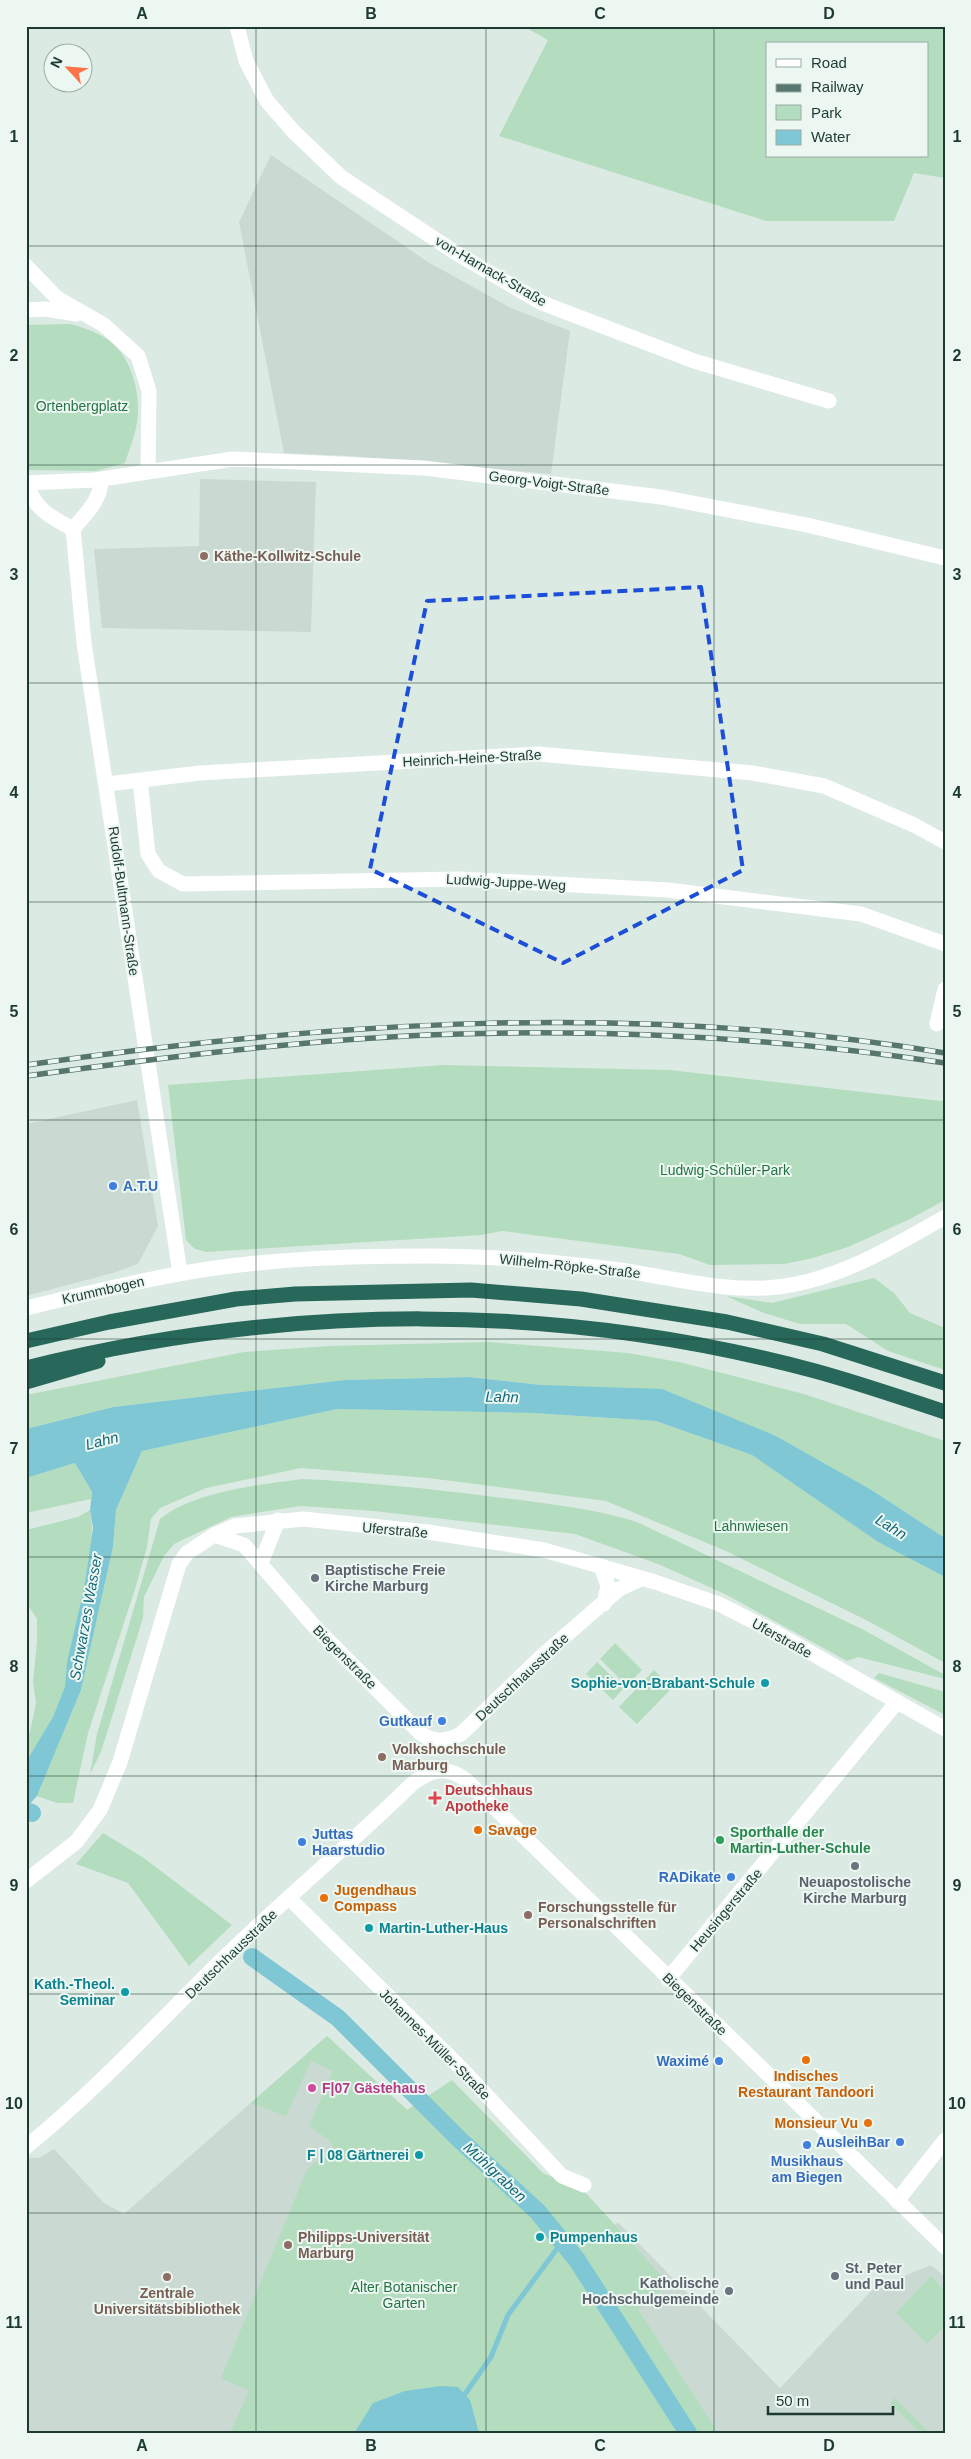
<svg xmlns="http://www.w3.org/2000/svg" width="971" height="2459" font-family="Helvetica,sans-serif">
  <rect width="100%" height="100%" fill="#dceae4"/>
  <!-- built -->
  <path fill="#cadad3" d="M 271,155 L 428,262 L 511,308 L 570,331 L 551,474 L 349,456 L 284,453 L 239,222 Z
    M 200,479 L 316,482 L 311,632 L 102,628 L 94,549 L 199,546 Z
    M 137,1100 L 158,1226 L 138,1264 L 113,1273 L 26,1296 L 26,1124 Z
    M 327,2036 L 532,2225 L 571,2267 L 618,2222 L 780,2388 L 873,2289 L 931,2265 L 945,2277 L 945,2433 L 26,2433 L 26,2158 L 39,2158 L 54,2149 L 104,2203 L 124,2214 Z"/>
  <!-- green -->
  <path fill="#b3ddbe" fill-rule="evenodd" d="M 523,26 L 945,26 L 945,178 L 914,173 L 894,221 L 766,221 L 499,136 L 548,40 ZM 767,44 L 927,44 L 927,156 L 767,156 Z
    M 70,324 C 85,328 101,333 112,343 C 133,361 141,396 137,422 C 135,436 129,450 125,463 L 96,471 L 26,470 L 26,325 Z
    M 444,1065 L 670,1070 L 941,1101 L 945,1099 L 945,1200 L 910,1219 L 848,1247 L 813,1258 L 784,1264 L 710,1265 L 679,1254 L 502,1231 L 481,1235 L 206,1252 L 195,1249 L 186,1240 L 168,1085 Z
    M 874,1278 L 894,1293 L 910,1313 L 945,1328 L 945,1370 L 888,1351 L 846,1324 L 800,1324 L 764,1313 L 726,1296 L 772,1303 Z
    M 489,1342 L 628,1353 L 679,1362 L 804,1394 L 945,1441 L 945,1538 L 870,1489 L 776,1436 L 541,1385 L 469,1377 L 345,1380 L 113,1407 L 26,1429 L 26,1395 L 244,1352 L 329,1346 Z
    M 337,1409 L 533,1413 L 656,1421 L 752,1455 L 878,1542 L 945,1577 L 945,1663 L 866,1620 L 726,1551 L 606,1501 L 428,1478 L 301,1468 L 206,1488 L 160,1508 L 151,1519 L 147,1547 L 136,1586 L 88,1733 L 73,1803 L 57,1803 L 37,1796 L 81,1690 L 113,1547 L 116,1510 L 142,1451 Z
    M 75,1463 L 92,1492 L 91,1499 L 26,1513 L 26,1478 Z
    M 303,1479 C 367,1482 431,1489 495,1497 C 543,1503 591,1508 637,1522 L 862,1629 L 945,1675 L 945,1679 L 858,1657 L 847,1661 L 725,1594 L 658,1564 L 575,1534 L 374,1511 L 300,1506 L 231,1517 L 174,1544 L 164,1556 L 144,1597 L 143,1618 L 101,1752 L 90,1774 L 97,1734 L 160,1519 C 195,1491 259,1485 303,1479 Z
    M 90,1510 C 98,1560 77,1612 68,1661 C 66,1669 67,1679 65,1687 C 58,1714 40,1739 26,1762 L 26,1737 L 30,1732 L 36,1703 L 33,1682 L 37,1642 L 37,1619 L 26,1602 L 26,1530 L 78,1517 Z
    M 615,1643 L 642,1670 L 627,1686 L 600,1659 Z
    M 597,1662 L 624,1688 L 613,1700 L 586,1674 Z
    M 654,1670 L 672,1688 L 637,1724 L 619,1707 Z
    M 879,1673 L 945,1692 L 945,1715 L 874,1678 Z
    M 103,1833 L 144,1858 L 232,1925 L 189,1966 L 128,1883 L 76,1864 Z
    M 327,2036 L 407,2110 L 452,2080 L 543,2173 L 584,2191 L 669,2284 L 638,2309 L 718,2433 L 230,2433 L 249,2391 L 221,2378 L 306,2172 L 313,2163 L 331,2156 L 333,2147 L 329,2140 L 309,2126 L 333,2071 L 311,2061 L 286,2116 L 251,2103 Z
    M 931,2276 L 945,2291 L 945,2326 L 927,2344 L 896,2313 Z
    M 895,2398 L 930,2433 L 920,2433 L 890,2403 Z"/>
  <!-- water -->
  <path fill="#7fc7d4" d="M 469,1377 L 541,1385 L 662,1389 L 776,1436 L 870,1489 L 945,1538 L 945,1577 L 878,1542 L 752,1455 L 656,1421 L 533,1413 L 337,1409 L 142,1451 L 116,1510 L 113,1547 L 81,1690 L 37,1796 L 26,1808 L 26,1762 L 53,1717 L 65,1687 L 67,1662 L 84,1589 L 89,1556 L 93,1528 L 90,1510 L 92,1492 L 75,1463 L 26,1478 L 26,1429 L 113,1407 L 345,1380 Z
    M 441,2386 L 458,2387 L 470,2400 L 479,2433 L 355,2432 L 373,2403 L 405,2391 Z"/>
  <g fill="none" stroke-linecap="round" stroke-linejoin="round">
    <!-- stream -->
    <path stroke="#7fc7d4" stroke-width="5" d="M 465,2394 L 491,2357 L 508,2315 L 562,2242"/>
    <!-- canal -->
    <path stroke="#7fc7d4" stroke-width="18" d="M 26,1811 L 32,1813
      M 252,1957 L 338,2018 L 459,2139 L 538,2212 L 577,2260 L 688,2433"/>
    <!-- street -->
    <path stroke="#fff" stroke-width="15" d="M 237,26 L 246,61 L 267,101 L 293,131 L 341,177 L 456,253 L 542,303 L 694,361 L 829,401
      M 26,266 L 57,298 L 104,325 L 138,356 L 149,391 L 148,472
      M 26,310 L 45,309 L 77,314
      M 101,479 C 101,501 86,513 73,529 L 84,643 L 180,1273
      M 26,483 L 95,480 L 233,459 L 424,468 L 661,497 L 807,525 L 945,558
      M 28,483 C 31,507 52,518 73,529
      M 140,780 L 148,854 L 159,871 L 183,884 L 460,879 L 668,890 L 861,914 L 945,944
      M 107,784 L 200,773 L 538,754 L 753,773 L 824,786 L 914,825 L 945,842
      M 937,1024 L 945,989
      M 214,1535 L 244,1545 L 314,1626 L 419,1732 C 433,1743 445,1742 461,1734 L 541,1657 L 619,1589 L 641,1579
      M 261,1563 L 278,1520
      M 601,1566 L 608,1586 L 604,1604
      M 26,1881 L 76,1842 L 100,1810 L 120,1762 L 179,1564 L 187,1553 L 214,1535 L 235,1526 L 303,1519 L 428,1532 L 544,1550 L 655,1582 L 719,1604 L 776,1633 L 945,1729
      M 289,1898 L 462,2069 L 562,2176 L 584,2185
      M 668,1979 L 897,1702
      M 897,2201 L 945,2140"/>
    <!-- secondary -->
    <path stroke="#fff" stroke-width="15" d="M 26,1308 C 77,1296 127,1283 178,1274 C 260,1259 345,1256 428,1256 C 489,1256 551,1261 612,1269 C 668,1276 728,1295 785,1286 C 844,1277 894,1246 945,1217
      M 26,2147 C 99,2088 162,2018 229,1953 C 289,1895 353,1842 413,1783 C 431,1770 446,1765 466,1780 L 945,2247"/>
    <!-- highway -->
    <path stroke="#27685a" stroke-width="15" d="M 26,1341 L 109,1322 L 236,1299 L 295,1294 L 471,1290 L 581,1299 L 727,1322 L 823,1344 L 945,1383
      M 26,1368 C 287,1303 555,1301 815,1371 C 859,1383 902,1398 945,1412
      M 26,1382 L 98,1361"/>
    <defs>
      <path id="rail" d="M 26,1065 C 333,1021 637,1002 945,1053
        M 26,1076 C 160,1058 293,1041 427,1035 C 601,1028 773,1037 945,1063"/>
    </defs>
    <!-- rail casing -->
    <use href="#rail" stroke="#57766e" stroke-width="5.5"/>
    <!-- rail -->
    <use href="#rail" stroke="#edf7f2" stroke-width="4" stroke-dasharray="11" stroke-linecap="butt"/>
  </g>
  <!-- marked area -->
  <path fill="none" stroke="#1d4ed8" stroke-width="4" stroke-dasharray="10 6" stroke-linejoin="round" d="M 701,587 L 743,870 L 563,963 L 370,869 L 427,601 Z"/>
  <!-- grid -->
  <path fill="none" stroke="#1d3a32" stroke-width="1" stroke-opacity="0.55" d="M 256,26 L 256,2433M 486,26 L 486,2433M 714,26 L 714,2433M 26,246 L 945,246M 26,465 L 945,465M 26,683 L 945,683M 26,902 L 945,902M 26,1120 L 945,1120M 26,1339 L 945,1339M 26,1557 L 945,1557M 26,1776 L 945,1776M 26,1994 L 945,1994M 26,2213 L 945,2213"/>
  <!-- markers -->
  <g fill="#8d6e63" stroke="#edf7f2" stroke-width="2">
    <circle cx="204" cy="556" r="5"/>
    <circle cx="382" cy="1757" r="5"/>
    <circle cx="528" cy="1915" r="5"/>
    <circle cx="288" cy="2245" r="5"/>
    <circle cx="167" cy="2277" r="5"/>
  </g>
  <g fill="#3f7fe0" stroke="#edf7f2" stroke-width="2">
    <circle cx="113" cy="1186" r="5"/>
    <circle cx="442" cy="1721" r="5"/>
    <circle cx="302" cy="1842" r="5"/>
    <circle cx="731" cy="1877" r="5"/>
    <circle cx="719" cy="2061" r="5"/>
    <circle cx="900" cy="2142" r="5"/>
    <circle cx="807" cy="2145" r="5"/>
  </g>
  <g fill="#6b7280" stroke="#edf7f2" stroke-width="2">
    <circle cx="315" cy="1578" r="5"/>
    <circle cx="855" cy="1866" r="5"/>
    <circle cx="835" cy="2276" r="5"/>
    <circle cx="729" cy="2291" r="5"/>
  </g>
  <g fill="#0f9aa8" stroke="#edf7f2" stroke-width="2">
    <circle cx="765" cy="1683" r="5"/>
    <circle cx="369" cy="1928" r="5"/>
    <circle cx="125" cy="1992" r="5"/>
    <circle cx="419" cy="2155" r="5"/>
    <circle cx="540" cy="2237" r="5"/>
  </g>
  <path fill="#e0444e" stroke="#edf7f2" stroke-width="2" d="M432.5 1790.5h5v5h5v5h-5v5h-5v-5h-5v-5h5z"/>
  <g fill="#e8710a" stroke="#edf7f2" stroke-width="2">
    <circle cx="478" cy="1830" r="5"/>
    <circle cx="324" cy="1898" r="5"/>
    <circle cx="806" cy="2060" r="5"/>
    <circle cx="868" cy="2123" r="5"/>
  </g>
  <circle fill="#2e9e5b" stroke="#edf7f2" stroke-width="2" cx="720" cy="1840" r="5"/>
  <circle fill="#d1479c" stroke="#edf7f2" stroke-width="2" cx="312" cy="2088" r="5"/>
  <g text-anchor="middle" stroke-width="4" stroke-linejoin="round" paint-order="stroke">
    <!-- street labels -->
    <g font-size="14" fill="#1d3a32" stroke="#edf7f2">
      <text transform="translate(491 271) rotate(30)" y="5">von-Harnack-Straße</text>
      <text transform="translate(549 483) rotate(7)" y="5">Georg-Voigt-Straße</text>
      <text transform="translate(472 758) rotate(-3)" y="5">Heinrich-Heine-Straße</text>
      <text transform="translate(506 882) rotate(3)" y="5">Ludwig-Juppe-Weg</text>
      <text transform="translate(124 901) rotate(82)" y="5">Rudolf-Bultmann-Straße</text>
      <text transform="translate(570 1266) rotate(6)" y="5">Wilhelm-Röpke-Straße</text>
      <text transform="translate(103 1290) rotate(-13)" y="5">Krummbogen</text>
      <text transform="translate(395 1530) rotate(5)" y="5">Uferstraße</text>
      <text transform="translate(782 1638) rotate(29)" y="5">Uferstraße</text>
      <text transform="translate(345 1657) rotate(45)" y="5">Biegenstraße</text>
      <text transform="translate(522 1677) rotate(-43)" y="5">Deutschhausstraße</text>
      <text transform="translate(726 1910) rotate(-50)" y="5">Heusingerstraße</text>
      <text transform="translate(231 1954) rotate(-44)" y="5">Deutschhausstraße</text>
      <text transform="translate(695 2004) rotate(44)" y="5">Biegenstraße</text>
      <text transform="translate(435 2044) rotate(45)" y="5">Johannes-Müller-Straße</text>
    </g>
    <!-- park labels -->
    <g font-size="14" fill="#257343" stroke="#edf7f2">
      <text x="82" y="411">Ortenbergplatz</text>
      <text x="725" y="1175">Ludwig-Schüler-Park</text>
      <text x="751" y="1531">Lahnwiesen</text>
      <text x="404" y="2292">Alter Botanischer<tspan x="404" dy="16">Garten</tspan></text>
    </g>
    <!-- education labels -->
    <g font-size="14" font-weight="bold" fill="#785e54" stroke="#edf7f2" text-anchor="start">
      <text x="214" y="561">Käthe-Kollwitz-Schule</text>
      <text x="392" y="1754">Volkshochschule<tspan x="392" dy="16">Marburg</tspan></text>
      <text x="538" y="1912">Forschungsstelle für<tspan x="538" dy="16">Personalschriften</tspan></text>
      <text x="298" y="2242">Philipps-Universität<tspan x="298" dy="16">Marburg</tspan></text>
      <text x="167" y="2298" text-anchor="middle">Zentrale<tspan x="167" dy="16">Universitätsbibliothek</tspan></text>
    </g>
    <!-- shop labels -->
    <g font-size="14" font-weight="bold" fill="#366cbe" stroke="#edf7f2" text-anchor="end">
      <text x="123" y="1191" text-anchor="start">A.T.U</text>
      <text x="432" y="1726">Gutkauf</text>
      <text x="312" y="1839" text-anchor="start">Juttas<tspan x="312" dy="16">Haarstudio</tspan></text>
      <text x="721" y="1882">RADikate</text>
      <text x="709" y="2066">Waximé</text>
      <text x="890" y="2147">AusleihBar</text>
      <text x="807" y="2166" text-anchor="middle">Musikhaus<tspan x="807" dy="16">am Biegen</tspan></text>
    </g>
    <!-- worship labels -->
    <g font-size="14" font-weight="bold" fill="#5b616d" stroke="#edf7f2" text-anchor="start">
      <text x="325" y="1575">Baptistische Freie<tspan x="325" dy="16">Kirche Marburg</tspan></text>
      <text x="855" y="1887" text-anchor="middle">Neuapostolische<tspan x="855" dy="16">Kirche Marburg</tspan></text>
      <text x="845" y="2273">St. Peter<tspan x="845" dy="16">und Paul</tspan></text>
      <text x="719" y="2288" text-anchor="end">Katholische<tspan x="719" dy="16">Hochschulgemeinde</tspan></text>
    </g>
    <!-- culture labels -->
    <g font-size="14" font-weight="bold" fill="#0d838f" stroke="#edf7f2" text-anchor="end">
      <text x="755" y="1688">Sophie-von-Brabant-Schule</text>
      <text x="379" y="1933" text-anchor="start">Martin-Luther-Haus</text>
      <text x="115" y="1989">Kath.-Theol.<tspan x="115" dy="16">Seminar</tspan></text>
      <text x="409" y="2160">F | 08 Gärtnerei</text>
      <text x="550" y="2242" text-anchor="start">Pumpenhaus</text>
    </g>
    <!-- health labels -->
    <g font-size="14" font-weight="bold" fill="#be3a42" stroke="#edf7f2" text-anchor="start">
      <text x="445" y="1795">Deutschhaus<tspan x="445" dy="16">Apotheke</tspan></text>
    </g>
    <!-- food labels -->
    <g font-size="14" font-weight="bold" fill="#c56008" stroke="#edf7f2" text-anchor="start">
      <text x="488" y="1835">Savage</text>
      <text x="334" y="1895">Jugendhaus<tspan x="334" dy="16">Compass</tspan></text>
      <text x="806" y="2081" text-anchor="middle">Indisches<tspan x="806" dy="16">Restaurant Tandoori</tspan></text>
      <text x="858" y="2128" text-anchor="end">Monsieur Vu</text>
    </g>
    <!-- leisure labels -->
    <g font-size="14" font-weight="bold" fill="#27864d" stroke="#edf7f2" text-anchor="start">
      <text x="730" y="1837">Sporthalle der<tspan x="730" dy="16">Martin-Luther-Schule</tspan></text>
    </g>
    <!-- hotel labels -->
    <g font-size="14" font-weight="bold" fill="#b23c85" stroke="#edf7f2" text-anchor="start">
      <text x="322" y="2093">F|07 Gästehaus</text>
    </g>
    <!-- water labels -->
    <g font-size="15" font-style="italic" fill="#146879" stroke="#edf7f2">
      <text transform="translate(502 1397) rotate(1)" y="5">Lahn</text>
      <text transform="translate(102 1441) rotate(-14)" y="5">Lahn</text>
      <text transform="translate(891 1527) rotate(32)" y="5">Lahn</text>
      <text transform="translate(86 1617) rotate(-80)" y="5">Schwarzes Wasser</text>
      <text transform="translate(495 2172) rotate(43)" y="5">Mühlgraben</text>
    </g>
  </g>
  <!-- border -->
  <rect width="971" height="2459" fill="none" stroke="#edf7f2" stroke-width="55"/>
  <!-- legend -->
  <rect x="766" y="42" width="162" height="115" fill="#edf7f2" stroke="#9aaba5"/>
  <rect x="776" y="59" width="25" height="8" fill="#ffffff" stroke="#9aaba5"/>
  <text x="811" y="68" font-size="15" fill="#1d3a32">Road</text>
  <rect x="776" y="84" width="25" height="8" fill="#57766e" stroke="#9aaba5"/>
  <text x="811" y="92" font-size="15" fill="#1d3a32">Railway</text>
  <rect x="776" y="105" width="25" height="15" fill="#b3ddbe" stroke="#9aaba5"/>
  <text x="811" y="118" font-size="15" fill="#1d3a32">Park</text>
  <rect x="776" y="130" width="25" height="15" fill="#7fc7d4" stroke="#9aaba5"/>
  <text x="811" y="142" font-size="15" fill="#1d3a32">Water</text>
  <!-- north arrow -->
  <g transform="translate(68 68) rotate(296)"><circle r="24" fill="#edf7f2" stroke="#9aaba5"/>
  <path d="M0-4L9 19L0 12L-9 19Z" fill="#fc7448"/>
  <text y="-8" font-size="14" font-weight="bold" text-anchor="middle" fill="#1d3a32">N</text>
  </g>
  <!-- scale -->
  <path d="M768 2406v8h125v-8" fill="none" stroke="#1d3a32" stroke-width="2.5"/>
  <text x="776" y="2406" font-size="15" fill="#1d3a32" stroke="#edf7f2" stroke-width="4" paint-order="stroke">50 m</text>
  <rect x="28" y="28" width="916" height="2404" fill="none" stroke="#1d3a32" stroke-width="2"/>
  <g font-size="16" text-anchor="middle" font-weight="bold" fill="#1d3a32">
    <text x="142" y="19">A</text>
    <text x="371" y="19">B</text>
    <text x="600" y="19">C</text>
    <text x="829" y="19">D</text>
    <text x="14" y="142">1</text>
    <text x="957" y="142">1</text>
    <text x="14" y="361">2</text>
    <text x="957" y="361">2</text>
    <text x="14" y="580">3</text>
    <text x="957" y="580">3</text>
    <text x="14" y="798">4</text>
    <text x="957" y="798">4</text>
    <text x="14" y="1017">5</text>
    <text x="957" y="1017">5</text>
    <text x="14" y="1235">6</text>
    <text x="957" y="1235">6</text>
    <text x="14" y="1454">7</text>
    <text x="957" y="1454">7</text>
    <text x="14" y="1672">8</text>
    <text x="957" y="1672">8</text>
    <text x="14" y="1891">9</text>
    <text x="957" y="1891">9</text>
    <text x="14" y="2109">10</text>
    <text x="957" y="2109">10</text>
    <text x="14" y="2328">11</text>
    <text x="957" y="2328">11</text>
    <text x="142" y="2451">A</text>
    <text x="371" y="2451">B</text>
    <text x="600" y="2451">C</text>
    <text x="829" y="2451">D</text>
  </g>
</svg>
